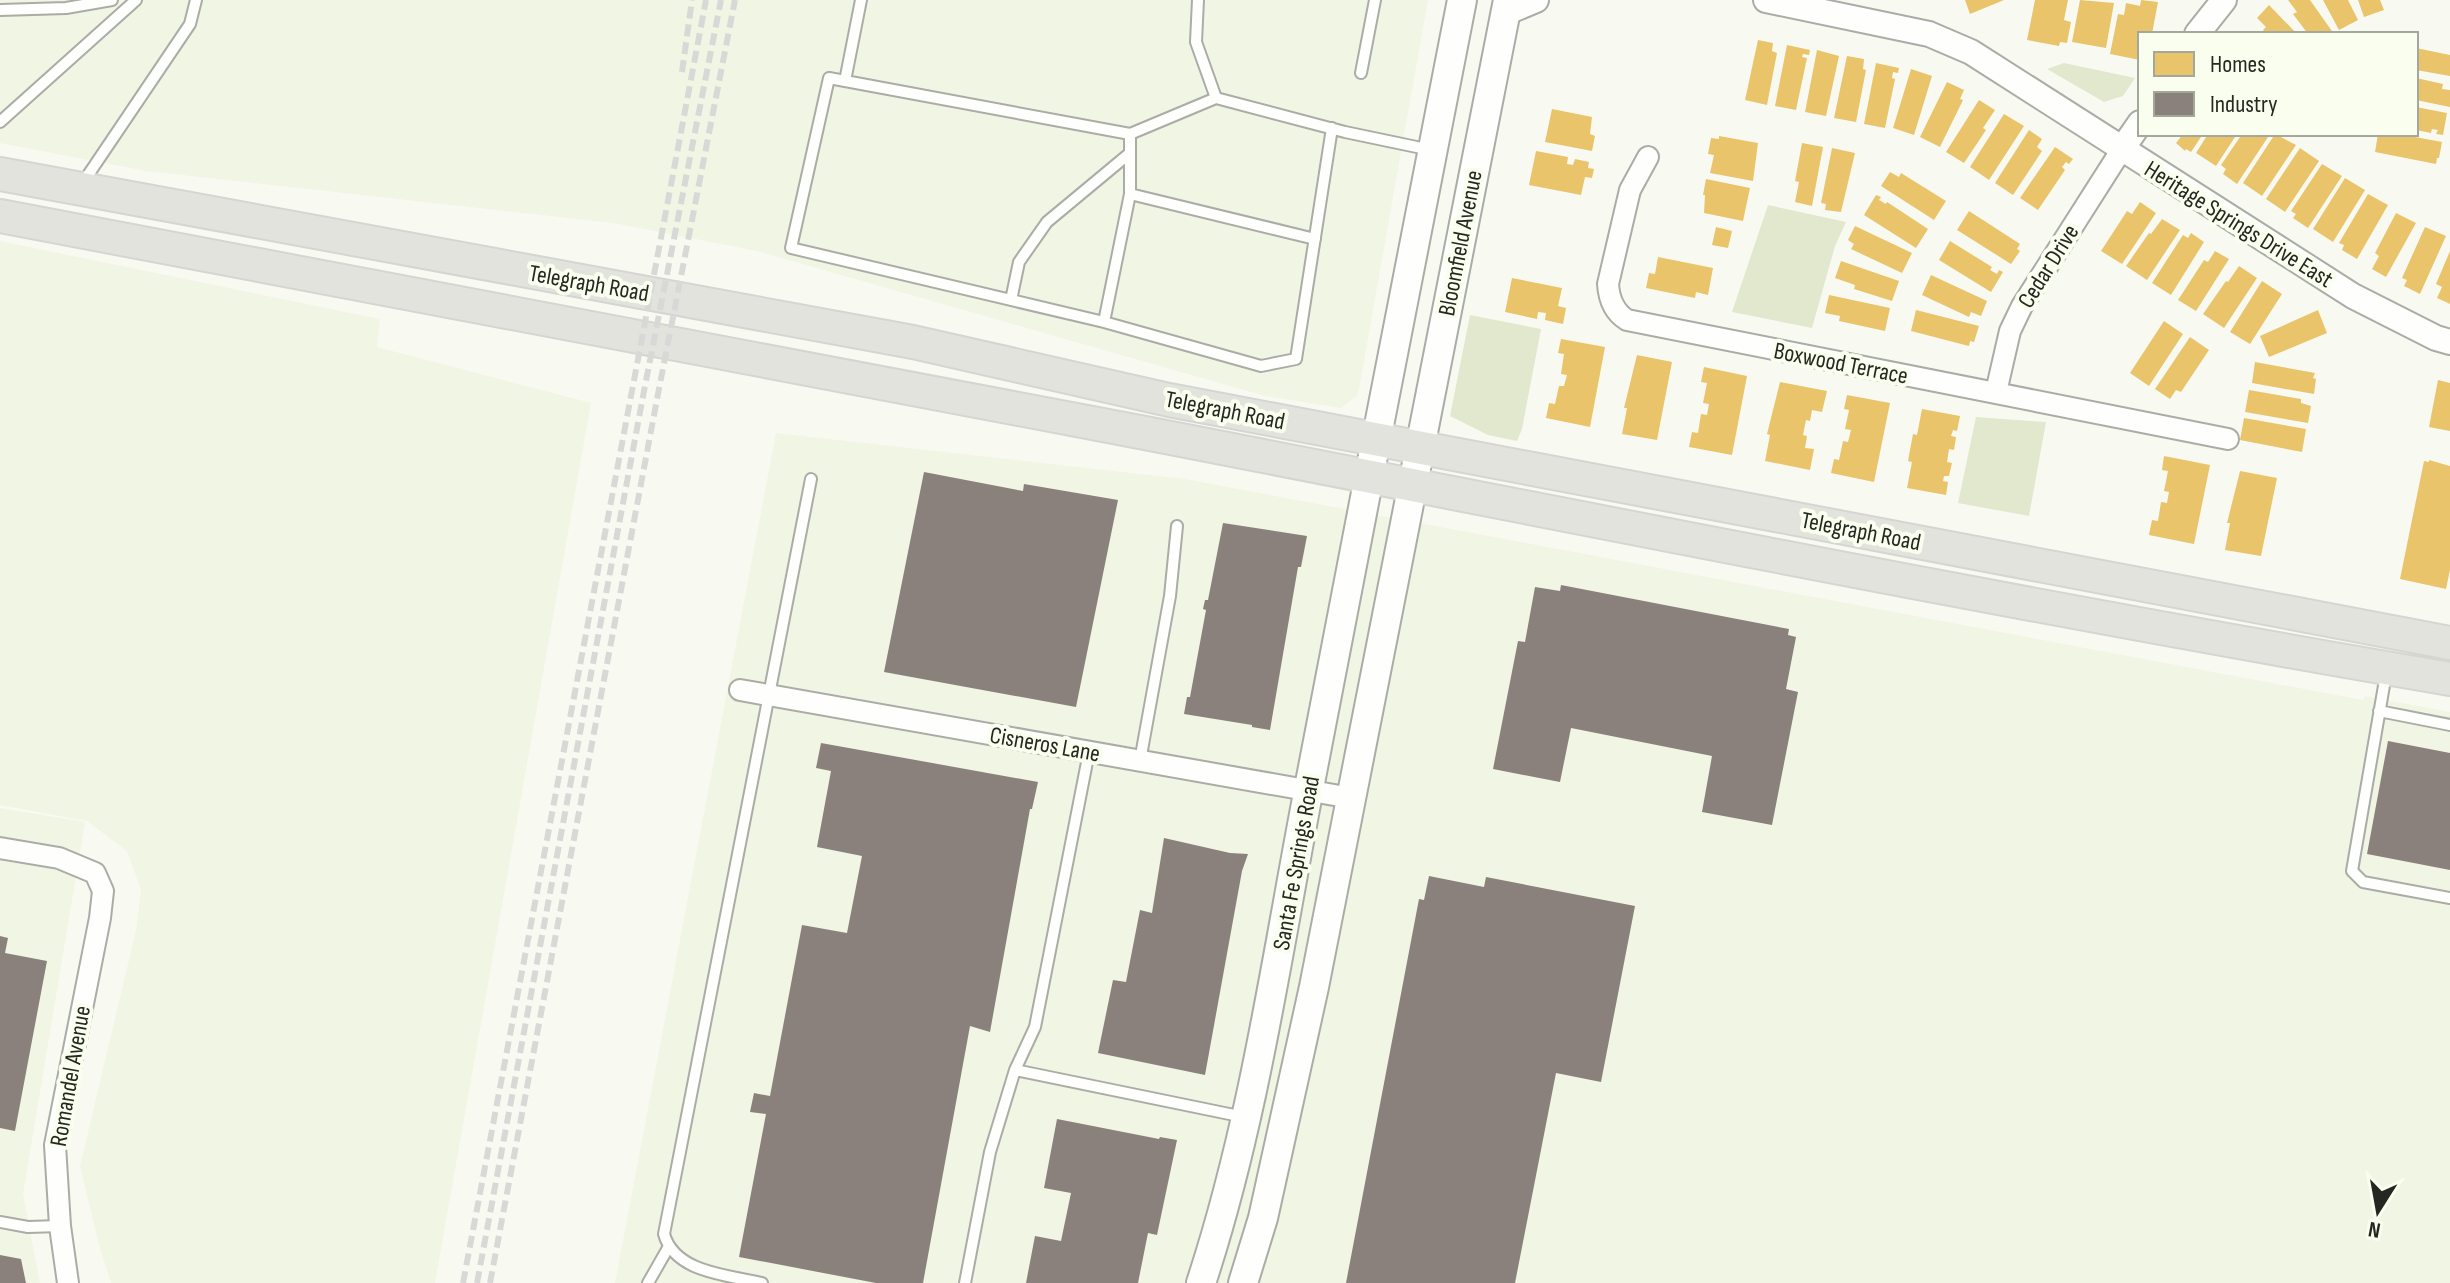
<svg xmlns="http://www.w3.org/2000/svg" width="2450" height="1283" font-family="'Sofia Sans Condensed',sans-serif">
  <rect width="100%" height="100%" fill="#f8faf2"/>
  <!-- built -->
  <path fill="#f1f5e4" d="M 0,0 L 1428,0 L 1358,395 L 1341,408 L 1265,396 L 757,251 L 613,223 L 146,171 L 0,143 Z
    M 0,241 L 380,319 L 377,347 L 591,403 L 435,1283 L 111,1283 L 99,1245 L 80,1166 L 136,930 L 141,890 L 127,851 L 87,821 L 0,805 Z
    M 776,433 L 1185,479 L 2363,700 L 2365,696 L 2450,712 L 2450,1283 L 615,1283 Z
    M 0,808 L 85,822 L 23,1194 L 40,1283 L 0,1283 Z"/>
  <!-- green -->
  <path fill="#e1e8cd" d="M 2064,63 L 2135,78 L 2123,96 L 2104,102 L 2047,69 Z
    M 1768,205 L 1846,222 L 1835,246 L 1812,328 L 1732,312 Z
    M 1470,315 L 1541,329 L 1522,429 L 1517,441 L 1488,435 L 1450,416 Z
    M 1976,417 L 2046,422 L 2029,516 L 1958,503 Z"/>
  <!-- homes -->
  <path fill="#e9c46a" d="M 1965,0 L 2004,0 L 1970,14 Z
    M 2035,0 L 2068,0 L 2064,20 L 2071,22 L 2067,43 L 2060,42 L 2059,46 L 2027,40 Z
    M 2080,0 L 2114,3 L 2106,48 L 2072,42 Z
    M 2141,0 L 2158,2 L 2152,34 L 2140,34 L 2140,60 L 2110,54 L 2118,14 L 2124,15 L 2126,3 L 2140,6 Z
    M 2288,0 L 2310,0 L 2334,34 L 2308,34 L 2293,14 L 2297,12 Z
    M 2323,0 L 2348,0 L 2358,20 L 2339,30 Z
    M 2358,0 L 2380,0 L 2384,10 L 2364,17 Z
    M 2269,5 L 2297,34 L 2266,34 L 2263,30 L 2266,27 L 2257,18 Z
    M 1758,40 L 1773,43 L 1772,51 L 1777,53 L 1767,105 L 1745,100 Z
    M 1787,45 L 1810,50 L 1809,55 L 1803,54 L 1802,57 L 1807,58 L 1796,110 L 1775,106 Z
    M 2416,48 L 2450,55 L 2450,76 L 2416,70 Z
    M 1817,50 L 1839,56 L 1826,116 L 1805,112 Z
    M 1847,56 L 1864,59 L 1863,69 L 1866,70 L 1856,122 L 1834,118 Z
    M 1876,63 L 1899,68 L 1898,73 L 1893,72 L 1892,78 L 1895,79 L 1885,128 L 1864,124 Z
    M 1911,69 L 1932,76 L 1914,135 L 1893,128 Z
    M 2416,78 L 2443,84 L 2442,89 L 2450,90 L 2450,107 L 2416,100 Z
    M 1947,82 L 1964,90 L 1960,99 L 1963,100 L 1940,147 L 1920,137 Z
    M 1979,100 L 1995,110 L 1983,128 L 1986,130 L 1964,163 L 1946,152 Z
    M 2416,107 L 2447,113 L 2443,135 L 2436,134 L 2438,130 L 2432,129 L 2431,133 L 2416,130 Z
    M 1552,109 L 1592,117 L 1590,134 L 1595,136 L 1592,151 L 1545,142 Z
    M 2004,114 L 2024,126 L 1989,180 L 1970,167 Z
    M 2029,130 L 2042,139 L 2037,147 L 2042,151 L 2013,195 L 1995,183 Z
    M 2183,134 L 2203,134 L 2191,152 L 2186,149 L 2185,151 L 2176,143 Z
    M 2208,134 L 2237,134 L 2216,166 L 2196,153 Z
    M 2242,134 L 2270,134 L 2237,184 L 2223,174 L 2226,169 L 2221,165 Z
    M 2275,134 L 2296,145 L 2262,196 L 2243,183 Z
    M 2378,134 L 2399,134 L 2442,142 L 2439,158 L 2437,158 L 2436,164 L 2375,152 Z
    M 1719,136 L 1758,143 L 1753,181 L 1710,173 L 1714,155 L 1708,154 L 1711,138 L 1719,139 Z
    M 1802,143 L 1823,147 L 1812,206 L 1795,202 L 1799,182 L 1795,181 Z
    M 2055,147 L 2073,159 L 2069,164 L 2066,162 L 2062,167 L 2065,170 L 2038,210 L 2020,198 Z
    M 1832,148 L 1855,153 L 1841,212 L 1825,210 L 1826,204 L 1821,203 Z
    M 2300,148 L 2319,161 L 2285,212 L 2266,199 Z
    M 1536,151 L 1568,157 L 1567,164 L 1573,165 L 1575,159 L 1589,162 L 1588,168 L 1594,169 L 1592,178 L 1585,177 L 1581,195 L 1529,185 Z
    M 2322,164 L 2342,176 L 2308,228 L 2293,218 L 2296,214 L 2291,211 Z
    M 1890,172 L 1899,177 L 1901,173 L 1946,201 L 1934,220 L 1881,186 Z
    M 2345,178 L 2365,190 L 2333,242 L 2313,229 Z
    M 1706,179 L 1750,188 L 1743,221 L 1704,213 L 1705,195 L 1703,195 Z
    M 2368,194 L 2388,205 L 2357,259 L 2342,250 L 2344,245 L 2339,243 Z
    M 1876,195 L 1881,197 L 1879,200 L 1886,204 L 1887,202 L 1928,229 L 1916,248 L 1864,215 Z
    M 2140,202 L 2156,213 L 2122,264 L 2101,251 L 2127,211 L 2132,214 Z
    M 1969,211 L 2020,244 L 2017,249 L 2020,251 L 2011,264 L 1957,230 Z
    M 2396,213 L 2416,223 L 2386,277 L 2372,269 L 2379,256 L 2375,253 Z
    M 2162,219 L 2180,230 L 2147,280 L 2126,266 L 2149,233 L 2151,234 Z
    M 1855,226 L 1912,253 L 1902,273 L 1851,249 L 1854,244 L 1848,240 Z
    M 1716,227 L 1732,231 L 1728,248 L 1712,245 Z
    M 2425,227 L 2446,236 L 2420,294 L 2404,286 L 2407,280 L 2402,278 Z
    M 2191,233 L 2204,242 L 2171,295 L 2152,283 L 2183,235 L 2188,238 Z
    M 1950,241 L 1992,267 L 1990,270 L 1997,274 L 1999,270 L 2003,272 L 1991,292 L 1939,260 Z
    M 2215,251 L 2229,259 L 2196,311 L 2178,300 L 2204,260 L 2208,262 Z
    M 2450,251 L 2450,304 L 2437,298 L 2442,287 L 2436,284 Z
    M 1658,257 L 1713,268 L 1708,295 L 1696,292 L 1695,298 L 1646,288 L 1649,273 L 1655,274 Z
    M 1841,261 L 1899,281 L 1892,301 L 1854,289 L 1855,285 L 1835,278 Z
    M 2239,266 L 2257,278 L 2224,328 L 2203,314 L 2226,281 L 2228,282 Z
    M 1931,275 L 1987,301 L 1981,316 L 1971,312 L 1969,317 L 1922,295 Z
    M 1512,278 L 1562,288 L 1558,306 L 1566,308 L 1563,324 L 1545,320 L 1546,313 L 1538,312 L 1537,319 L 1505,312 Z
    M 2262,281 L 2282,294 L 2250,344 L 2230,332 Z
    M 1829,295 L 1890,308 L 1885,331 L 1839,321 L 1840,316 L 1825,313 Z
    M 1916,310 L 1979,326 L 1974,342 L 1970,341 L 1969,346 L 1911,331 Z
    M 2318,310 L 2327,333 L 2269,357 L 2260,336 Z
    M 2164,321 L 2183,334 L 2149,386 L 2130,373 Z
    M 2190,337 L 2209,350 L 2181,392 L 2176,390 L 2170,399 L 2155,389 Z
    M 1561,339 L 1605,347 L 1590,427 L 1546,418 L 1549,403 L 1555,404 L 1559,386 L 1564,386 L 1567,375 L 1561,374 L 1564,354 L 1558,353 Z
    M 1637,355 L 1672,362 L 1657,440 L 1622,434 L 1627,408 L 1624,408 Z
    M 2255,362 L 2315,373 L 2313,378 L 2316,379 L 2314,394 L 2252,383 Z
    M 1704,367 L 1747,376 L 1732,455 L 1689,447 L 1692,432 L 1698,433 L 1701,414 L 1707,415 L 1709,404 L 1703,403 L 1707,383 L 1701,382 Z
    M 2438,380 L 2450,383 L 2450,431 L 2429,427 Z
    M 1780,382 L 1827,391 L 1822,412 L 1812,410 L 1810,421 L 1806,420 L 1803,435 L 1807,436 L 1805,448 L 1814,449 L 1810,470 L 1765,461 L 1770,435 L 1767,434 Z
    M 2249,390 L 2301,399 L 2301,403 L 2311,406 L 2308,423 L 2245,412 Z
    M 1847,395 L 1890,403 L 1874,482 L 1831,473 L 1834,459 L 1839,460 L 1843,441 L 1848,442 L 1851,430 L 1845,429 L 1849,410 L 1844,409 Z
    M 1922,409 L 1960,416 L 1957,431 L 1953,430 L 1951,436 L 1956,437 L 1954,450 L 1949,449 L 1947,462 L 1952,463 L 1949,476 L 1944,476 L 1943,481 L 1948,482 L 1946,495 L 1907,488 L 1912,462 L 1908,461 L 1913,434 L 1917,435 Z
    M 2244,418 L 2306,429 L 2302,452 L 2240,440 Z
    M 2164,456 L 2210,465 L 2194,544 L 2149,535 L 2152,520 L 2158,521 L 2161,502 L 2167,503 L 2169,492 L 2164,491 L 2168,471 L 2162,470 Z
    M 2429,460 L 2450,466 L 2450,570 L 2446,589 L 2400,579 L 2424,461 L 2429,462 Z
    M 2240,471 L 2277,478 L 2261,556 L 2225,550 L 2230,523 L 2227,523 Z"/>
  <!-- industry -->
  <path fill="#8a817c" d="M 924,472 L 1023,491 L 1024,484 L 1118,500 L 1076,707 L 884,672 Z
    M 1223,523 L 1307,536 L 1301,567 L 1298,567 L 1270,730 L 1252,727 L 1252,725 L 1184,714 L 1187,697 L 1190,697 L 1206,610 L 1203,609 L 1205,600 L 1208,600 Z
    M 1561,585 L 1789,629 L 1788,635 L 1796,637 L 1786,689 L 1798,692 L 1772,825 L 1702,812 L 1712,756 L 1571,728 L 1560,782 L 1493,769 L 1518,641 L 1525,642 L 1535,587 L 1560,591 Z
    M 2388,741 L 2450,753 L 2450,870 L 2367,854 Z
    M 821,743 L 1038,782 L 1032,809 L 1030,809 L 990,1032 L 970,1026 L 923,1283 L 876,1283 L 739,1257 L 766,1114 L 750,1112 L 754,1093 L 770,1096 L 802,925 L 847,933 L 862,856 L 817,847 L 831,771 L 816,768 Z
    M 1164,838 L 1230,853 L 1248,854 L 1242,871 L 1205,1075 L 1098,1053 L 1113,980 L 1126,982 L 1140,910 L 1152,913 Z
    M 1429,876 L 1484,887 L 1486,877 L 1635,906 L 1601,1082 L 1556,1073 L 1515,1283 L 1346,1283 L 1419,899 L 1424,900 Z
    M 0,936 L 8,938 L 5,953 L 47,961 L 15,1131 L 0,1128 Z
    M 1057,1119 L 1159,1139 L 1160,1137 L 1177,1140 L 1157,1235 L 1148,1233 L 1138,1283 L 1026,1283 L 1035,1236 L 1061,1241 L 1071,1193 L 1044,1188 Z
    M 0,1255 L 21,1259 L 26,1283 L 0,1283 Z"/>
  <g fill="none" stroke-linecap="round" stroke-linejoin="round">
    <defs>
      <path id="service" d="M 1198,0 L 1196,42 L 1216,98
        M 0,10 L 66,8 L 112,0
        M 1361,73 L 1375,0
        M 845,81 L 861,0
        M 0,122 L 136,0
        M 1332,128 L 1296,359 L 1261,366 L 1104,322 L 791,248 L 829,78 L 1130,134 L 1216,98 L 1345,132 L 1431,150
        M 1130,134 L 1130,194
        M 82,184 L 190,24 L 196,0
        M 1011,300 L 1019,262 L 1047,222 L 1130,153
        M 1104,322 L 1130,194 L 1315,239
        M 2386,674 L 2352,871 L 2363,882 L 2450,898
        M 2379,711 L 2450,725
        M 1140,761 L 1170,596 L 1177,526
        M 1015,1070 L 1244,1117
        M 0,1222 L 28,1227 L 60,1226
        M 648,1283 L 668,1248
        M 762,1283 C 728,1275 675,1273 664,1234 L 811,479
        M 965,1283 L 990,1152 L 1015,1070 L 1035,1027 L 1089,752"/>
      <path id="minor" d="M 1648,157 L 1630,190 L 1608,284 C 1609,299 1614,312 1627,320 L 2228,439
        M 1996,392 L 2010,331 L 2022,306 L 2122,149
        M 740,690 L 1351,798
        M 0,848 L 59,858 L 95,873 L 103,891 L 100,918 L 55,1145 L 60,1226 L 68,1283"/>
      <path id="tertiary" d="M 1766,0 L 1929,34 L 1971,52 L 2353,296 L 2436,338 L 2450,342
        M 1505,13 L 1536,0
        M 2197,34 L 2224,0
        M 2122,149 L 2140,123"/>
      <path id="secondary" d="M 1201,1283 C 1254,1122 1277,954 1309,788 C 1359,525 1411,263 1462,0
        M 1243,1283 L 1263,1218 L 1314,987 L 1508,0"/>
      <path id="primary" d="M 0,174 L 913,342 L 1169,400 L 2450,643
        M 0,216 C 382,288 764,359 1145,433 C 1579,517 2014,605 2450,679"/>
    </defs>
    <!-- service casing -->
    <use href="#service" stroke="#aaaca6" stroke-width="14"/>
    <!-- minor casing -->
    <use href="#minor" stroke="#aaaca6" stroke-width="24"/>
    <!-- tertiary casing -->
    <use href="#tertiary" stroke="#aaaca6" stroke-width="28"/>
    <!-- secondary casing -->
    <use href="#secondary" stroke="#aaaca6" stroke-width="32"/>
    <!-- primary casing -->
    <use href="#primary" stroke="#d5d6d2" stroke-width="36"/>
    <!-- service -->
    <use href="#service" stroke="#fefefd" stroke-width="10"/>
    <!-- minor -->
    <use href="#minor" stroke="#fefefd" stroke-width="20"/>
    <!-- tertiary -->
    <use href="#tertiary" stroke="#fefefd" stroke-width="24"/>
    <!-- secondary -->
    <use href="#secondary" stroke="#fefefd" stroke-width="28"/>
    <!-- primary -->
    <use href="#primary" stroke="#e2e3dd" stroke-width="32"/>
    <!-- rail -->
    <path stroke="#d8d9d6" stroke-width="6" stroke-dasharray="12 6" stroke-linecap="butt" d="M 682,72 L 692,0
      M 463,1283 L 706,0
      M 477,1283 L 644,391 L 721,0
      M 490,1283 L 658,394 L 735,0"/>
  </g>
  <g text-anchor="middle" stroke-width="8" stroke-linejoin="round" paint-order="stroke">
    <!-- street labels -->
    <g font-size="24" fill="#252721" stroke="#f9feee">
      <text transform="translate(2239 224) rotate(32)" y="8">Heritage Springs Drive East</text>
      <text transform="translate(1460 243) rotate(-79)" y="8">Bloomfield Avenue</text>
      <text transform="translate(2048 266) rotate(-58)" y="8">Cedar Drive</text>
      <text transform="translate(589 283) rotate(10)" y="8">Telegraph Road</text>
      <text transform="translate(1841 363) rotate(11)" y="8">Boxwood Terrace</text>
      <text transform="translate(1225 410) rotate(11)" y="8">Telegraph Road</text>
      <text transform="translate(1861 531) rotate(11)" y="8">Telegraph Road</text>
      <text transform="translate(1045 744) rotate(10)" y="8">Cisneros Lane</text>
      <text transform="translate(1296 863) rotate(-80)" y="8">Santa Fe Springs Road</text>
      <text transform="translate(70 1076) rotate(-80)" y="8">Romandel Avenue</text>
    </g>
  </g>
  <!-- legend -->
  <rect x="2138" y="32" width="280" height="104" fill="#f9feee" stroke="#a4a89c" stroke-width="2"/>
  <rect x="2154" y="52" width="40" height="24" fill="#e9c46a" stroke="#a4a89c" stroke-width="2"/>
  <text x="2210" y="72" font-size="24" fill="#252721">Homes</text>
  <rect x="2154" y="92" width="40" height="24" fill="#8a817c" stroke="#a4a89c" stroke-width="2"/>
  <text x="2210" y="112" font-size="24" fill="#252721">Industry</text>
  <!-- north arrow -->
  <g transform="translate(2378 1211) rotate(191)" stroke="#f9feee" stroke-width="6" paint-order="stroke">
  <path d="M0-6L14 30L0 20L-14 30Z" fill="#252721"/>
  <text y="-12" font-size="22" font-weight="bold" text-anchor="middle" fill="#252721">N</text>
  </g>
</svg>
